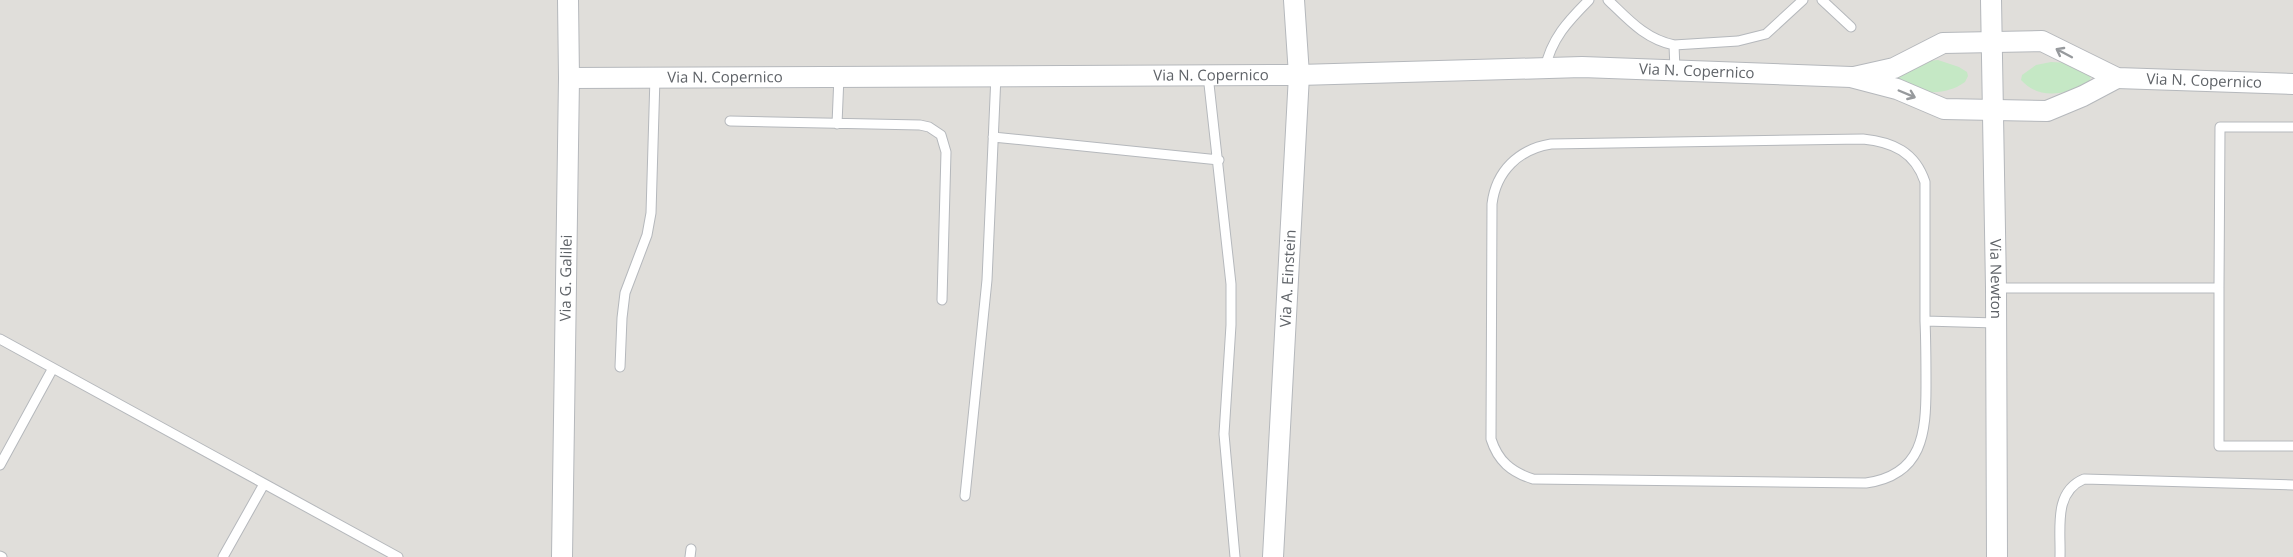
<svg xmlns="http://www.w3.org/2000/svg" width="2293" height="557" font-family="'Open Sans',sans-serif">
  <rect width="100%" height="100%" fill="#f1efe8"/>
  <!-- industrial -->
  <path fill="#e0deda" d="M 0,0 L 2293,0 L 2293,557 L 0,557 Z"/>
  <!-- green -->
  <path fill="#c5e8c5" d="M 1938,60 L 1959,67 L 1967,72 L 1968,76 L 1965,82 C 1946,96 1916,96 1898,79 L 1897,76 L 1928,61 Z
    M 2051,62 L 2069,63 L 2091,76 L 2089,83 C 2067,94 2040,101 2021,80 L 2022,75 L 2036,65 Z"/>
  <g fill="none" stroke-linecap="round" stroke-linejoin="round">
    <defs>
      <path id="lane" d="M 1608,0 C 1628,19 1645,39 1674,45
        M 1822,0 L 1851,27
        M 1545,69 C 1551,39 1568,21 1589,0
        M 1675,70 L 1674,45 L 1738,41 L 1766,34 L 1803,0
        M 1208,75 L 1231,284 L 1231,325 L 1224,434 L 1235,557
        M 730,121 L 920,125 L 929,127 L 941,135 L 946,152 L 942,300
        M 837,124 L 839,76
        M 993,137 L 1219,160
        M 1996,288 L 2219,288 L 2220,127 L 2293,127
        M 2219,288 L 2219,446 L 2293,446
        M 1925,321 C 1926,343 1926,364 1926,386 C 1926,433 1923,475 1866,483 L 1533,479 C 1511,472 1498,461 1491,439 L 1492,204 C 1496,171 1519,149 1551,144 L 1863,139 C 1893,142 1915,152 1925,182 L 1925,321 L 1996,323
        M 0,339 L 398,557
        M 620,367 L 622,318 L 625,293 L 647,235 L 651,213 L 655,77
        M 0,465 L 53,368
        M 965,496 L 987,280 L 996,75
        M 0,556 L 2,557
        M 223,557 L 264,484
        M 690,557 L 691,549
        M 2060,557 C 2061,529 2053,492 2084,479 L 2293,485"/>
      <g id="street">
        <path id="s1" d="M 1991,0 L 1996,288 L 1997,557"/>
        <path id="s2" d="M 1854,77 L 1894,68 L 1943,43 L 2042,41 L 2117,78 L 2293,84"/>
        <path id="s3" d="M 569,78 L 1299,75 L 1582,67 L 1851,77 L 1897,89 L 1944,109 L 2047,111 L 2083,96 L 2117,78"/>
        <path id="s4" d="M 562,557 L 569,78 L 568,0"/>
        <path id="s5" d="M 1273,557 L 1299,75 L 1294,0"/>
      </g>
    </defs>
    <!-- lane casing -->
    <use href="#lane" stroke="#b5b8bc" stroke-width="11"/>
    <!-- street casing -->
    <use href="#street" stroke="#b5b8bc" stroke-width="22"/>
    <!-- lane -->
    <use href="#lane" stroke="#fff" stroke-width="9"/>
    <!-- street -->
    <use href="#street" stroke="#fff" stroke-width="20"/>
  </g>
  <!-- one-way arrows -->
  <defs><path id="oneway-shaft" d="M-6 0H5M1.5-3L5.5 0L1.5 3" fill="none" stroke-width="1.6" stroke-linecap="round" stroke-linejoin="round" transform="scale(1.5)"/></defs>
  <g stroke="#979a9d">
    <use href="#oneway-shaft" transform="translate(2064 53) rotate(-152)"/>
    <use href="#oneway-shaft" transform="translate(1907 94) rotate(23)"/>
  </g>
  <g text-anchor="middle" stroke-width="4.5" stroke-linejoin="round" paint-order="stroke">
    <!-- street labels -->
    <g font-size="15" fill="#5f6368" stroke="#fff">
      <text dy="5" stroke="none"><textPath href="#s3" startOffset="1128">Via N. Copernico</textPath></text>
      <text dy="5" stroke="none"><textPath href="#s3" startOffset="642">Via N. Copernico</textPath></text>
      <text dy="5" stroke="none"><textPath href="#s3" startOffset="156">Via N. Copernico</textPath></text>
      <text dy="5" stroke="none"><textPath href="#s2" startOffset="366">Via N. Copernico</textPath></text>
      <text dy="5" stroke="none"><textPath href="#s4" startOffset="279">Via G. Galilei</textPath></text>
      <text dy="5" stroke="none"><textPath href="#s5" startOffset="279">Via A. Einstein</textPath></text>
      <text dy="5" stroke="none"><textPath href="#s1" startOffset="279">Via Newton</textPath></text>
    </g>
  </g>
</svg>
